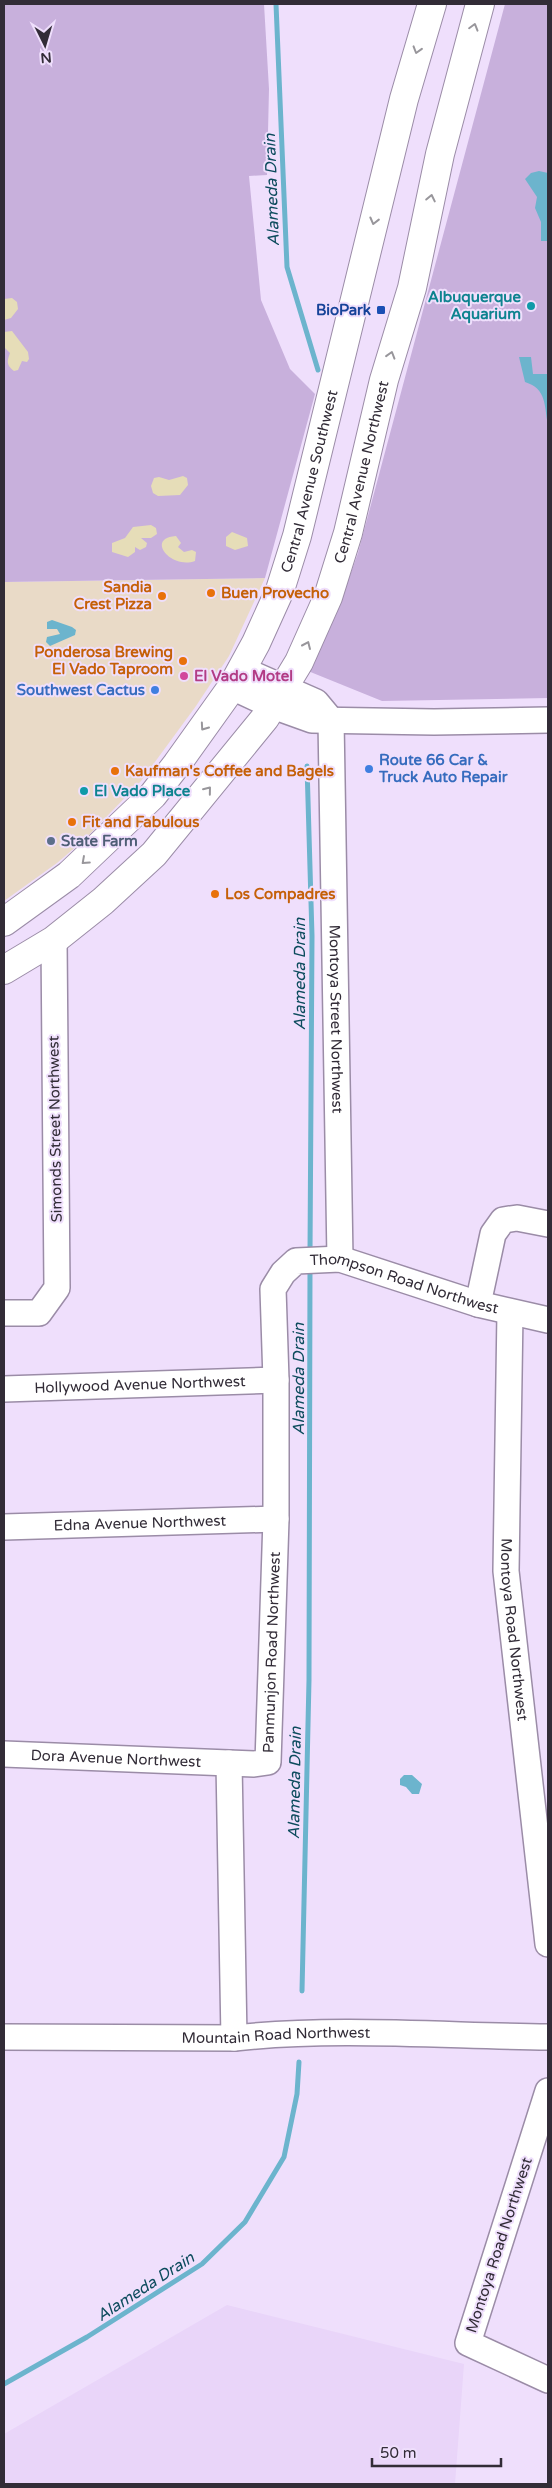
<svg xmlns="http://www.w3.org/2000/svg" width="552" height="2488" font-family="'Varela Round',sans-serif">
  <rect width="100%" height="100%" fill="#efdffc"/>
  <!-- commercial -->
  <path fill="#e9dac7" d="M 265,578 L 229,656 L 196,706 L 141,781 L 85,839 L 57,863 L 4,901 L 4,582 Z"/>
  <!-- built -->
  <path fill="#e9d5f9" d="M 227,2305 L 464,2364 L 455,2484 L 4,2484 L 4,2434 Z"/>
  <!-- green -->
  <path fill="#c8b0dc" d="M 4,4 L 264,4 L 269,89 L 267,175 L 249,176 L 261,300 L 290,369 L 315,394 L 265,578 L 4,582 Z
    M 505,4 L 548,4 L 548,698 L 382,701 L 308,671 L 335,617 L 358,553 Z"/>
  <!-- sand -->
  <path fill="#e6ddb8" d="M 12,298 L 17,302 L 18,309 L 11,318 L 4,320 L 4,299 Z
    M 12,331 L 28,352 L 29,359 L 27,362 L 22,361 L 18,370 L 14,371 C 6,365 7,361 10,353 L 4,347 L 4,332 Z
    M 183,476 L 187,478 L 188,485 L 180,495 L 158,496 L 153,493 L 151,486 L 154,478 L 159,477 L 169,480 Z
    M 151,525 L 156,528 L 157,534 L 151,538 L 141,538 L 147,543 L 146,547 L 140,550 L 135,547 L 135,552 L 128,557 L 112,552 L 112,543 L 125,538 L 133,527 Z
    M 232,532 L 247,538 L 248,546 L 235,550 L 226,546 L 226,537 Z
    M 176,536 L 181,543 L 178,547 L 184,552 L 192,550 L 196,552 L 195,561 C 171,570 145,538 176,536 Z"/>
  <!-- water -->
  <path fill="#6cb4cd" d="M 539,171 L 548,173 L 548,241 L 541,241 L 541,222 L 535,208 L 537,197 L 525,179 L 531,173 Z
    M 519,357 L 531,357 L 533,374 L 548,374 L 548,425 C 544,405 547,389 525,382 Z
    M 52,620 L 72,627 L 76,630 L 75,635 L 50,646 L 46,642 L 47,637 L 60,634 L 57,629 L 47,629 L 47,622 Z
    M 404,1775 L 412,1775 L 422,1784 L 419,1794 L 412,1794 L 406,1787 L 400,1785 L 400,1779 Z"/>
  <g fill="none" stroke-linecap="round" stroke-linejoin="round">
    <!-- stream -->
    <path stroke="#6cb4cd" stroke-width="5" d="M 276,4 L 287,267 L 318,370
      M 307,766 L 312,936 L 310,1253
      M 302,1991 L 309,1680 L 310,1267
      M 4,2384 L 87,2337 L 202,2264 L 245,2222 L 284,2157 L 297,2094 L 299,2062"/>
    <defs>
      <g id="minor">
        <path d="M 241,669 L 316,702 L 331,720"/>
        <path d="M 232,687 L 273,706 L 312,720 L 434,722 L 548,720"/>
        <path id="s1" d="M 331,720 L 340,1259"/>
        <path d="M 478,1304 L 493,1234 L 503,1220 L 517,1218 L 548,1224"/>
        <path id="s2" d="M 510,1312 L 506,1571 L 548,1944"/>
        <path d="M 4,1313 L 39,1313 L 57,1288 L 54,940"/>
        <path id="s3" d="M 4,1389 L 276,1380"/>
        <path id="s4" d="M 4,1527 L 276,1519"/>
        <path id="s5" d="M 4,1754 L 254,1764 L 268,1762 L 276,1519 L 276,1380 L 273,1289 L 283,1273 L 296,1261 L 340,1259 L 478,1304 L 548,1320"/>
        <path d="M 229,1763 L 234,2038"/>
        <path id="s6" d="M 4,2037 L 234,2038 C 336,2027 446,2036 548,2037"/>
        <path d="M 548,2091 L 468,2343 L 548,2380"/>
      </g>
      <g id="major">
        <path id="s7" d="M 4,922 L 69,875 L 153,795 L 177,764 L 232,687 L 256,643 L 280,590 L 297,536 L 404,99 L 432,4"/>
        <path id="s8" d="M 4,970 L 54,940 L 103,901 L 154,854 L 265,718 L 299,662 L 328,597 L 348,533 L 384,380 L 412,288 L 440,154 L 480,4"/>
      </g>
    </defs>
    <!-- minor casing -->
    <use href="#minor" stroke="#9b8ca7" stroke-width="28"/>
    <!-- major casing -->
    <use href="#major" stroke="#9b8ca7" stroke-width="30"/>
    <!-- minor -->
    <use href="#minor" stroke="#fff" stroke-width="25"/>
    <!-- major -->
    <use href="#major" stroke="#fff" stroke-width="28"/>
  </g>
  <!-- one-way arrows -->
  <defs><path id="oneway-chevron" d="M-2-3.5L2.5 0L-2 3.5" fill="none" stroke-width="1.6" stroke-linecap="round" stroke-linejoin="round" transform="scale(1.25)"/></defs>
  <g stroke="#98969b">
    <use href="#oneway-chevron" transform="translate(474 27) rotate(-74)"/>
    <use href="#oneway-chevron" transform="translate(417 50) rotate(107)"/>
    <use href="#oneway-chevron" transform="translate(431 198) rotate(-78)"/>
    <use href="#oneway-chevron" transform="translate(374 221) rotate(104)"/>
    <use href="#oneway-chevron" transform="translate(391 355) rotate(-73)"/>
    <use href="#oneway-chevron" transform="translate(307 645) rotate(-66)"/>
    <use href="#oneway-chevron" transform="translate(204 727) rotate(125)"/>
    <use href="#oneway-chevron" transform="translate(208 790) rotate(-51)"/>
    <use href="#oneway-chevron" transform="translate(85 861) rotate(138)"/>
  </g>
  <!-- markers -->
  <g fill="#0f9aa8" stroke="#efdffc" stroke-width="2">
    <circle cx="531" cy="306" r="5"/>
    <circle cx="84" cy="791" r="5"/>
  </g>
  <rect fill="#1a4fb4" stroke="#efdffc" stroke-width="2" x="376" y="305" width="10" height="10" rx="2.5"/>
  <g fill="#e8710a" stroke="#efdffc" stroke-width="2">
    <circle cx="211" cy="593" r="5"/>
    <circle cx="162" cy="596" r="5"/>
    <circle cx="183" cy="661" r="5"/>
    <circle cx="115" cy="771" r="5"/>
    <circle cx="72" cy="822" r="5"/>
    <circle cx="215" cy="894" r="5"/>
  </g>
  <circle fill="#d1479c" stroke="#efdffc" stroke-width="2" cx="184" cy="676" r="5"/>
  <g fill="#3f7fe0" stroke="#efdffc" stroke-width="2">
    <circle cx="155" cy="690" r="5"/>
    <circle cx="369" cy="769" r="5"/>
  </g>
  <circle fill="#5c6f8a" stroke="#efdffc" stroke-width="2" cx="51" cy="841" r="5"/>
  <g text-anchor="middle" stroke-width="4" stroke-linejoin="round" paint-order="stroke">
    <!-- culture labels -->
    <g font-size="15" font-weight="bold" fill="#0d838f" stroke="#efdffc" text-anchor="end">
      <text x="521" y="302">Albuquerque<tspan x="521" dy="17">Aquarium</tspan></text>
      <text x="94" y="796" text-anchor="start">El Vado Place</text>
    </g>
    <!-- transit labels -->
    <g font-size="15" font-weight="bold" fill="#164399" stroke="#efdffc" text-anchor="end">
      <text x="371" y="315">BioPark</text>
    </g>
    <!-- street labels -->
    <g font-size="15" fill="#322c37" stroke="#efdffc">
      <text dy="5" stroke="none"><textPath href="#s8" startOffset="632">Central Avenue Northwest</textPath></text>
      <text dy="5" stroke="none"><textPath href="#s7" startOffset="551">Central Avenue Southwest</textPath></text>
      <text dy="5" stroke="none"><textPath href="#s1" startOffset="299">Montoya Street Northwest</textPath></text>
      <text transform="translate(55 1129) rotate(-91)" y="5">Simonds Street Northwest</text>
      <text dy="5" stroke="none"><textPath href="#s5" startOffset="886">Thompson Road Northwest</textPath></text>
      <text dy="5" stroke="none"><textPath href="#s3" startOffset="136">Hollywood Avenue Northwest</textPath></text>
      <text dy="5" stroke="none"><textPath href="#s4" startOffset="136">Edna Avenue Northwest</textPath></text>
      <text dy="5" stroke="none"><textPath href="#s2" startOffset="318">Montoya Road Northwest</textPath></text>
      <text dy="5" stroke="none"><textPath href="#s5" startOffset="374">Panmunjon Road Northwest</textPath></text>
      <text dy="5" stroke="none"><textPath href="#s5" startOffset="112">Dora Avenue Northwest</textPath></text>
      <text dy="5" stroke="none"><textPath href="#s6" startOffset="272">Mountain Road Northwest</textPath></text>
      <text transform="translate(499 2245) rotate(-72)" y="5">Montoya Road Northwest</text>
    </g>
    <!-- food labels -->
    <g font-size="15" font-weight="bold" fill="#c56008" stroke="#efdffc" text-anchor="start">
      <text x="152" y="592" text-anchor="end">Sandia<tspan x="152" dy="17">Crest Pizza</tspan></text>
      <text x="221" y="598">Buen Provecho</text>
      <text x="173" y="657" text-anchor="end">Ponderosa Brewing<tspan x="173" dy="17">El Vado Taproom</tspan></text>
      <text x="125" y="776">Kaufman's Coffee and Bagels</text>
      <text x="82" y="827">Fit and Fabulous</text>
      <text x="225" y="899">Los Compadres</text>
    </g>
    <!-- hotel labels -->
    <g font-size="15" font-weight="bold" fill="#b23c85" stroke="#efdffc" text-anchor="start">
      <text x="194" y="681">El Vado Motel</text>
    </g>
    <!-- shop labels -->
    <g font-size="15" font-weight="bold" fill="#366cbe" stroke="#efdffc" text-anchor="end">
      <text x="145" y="695">Southwest Cactus</text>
      <text x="379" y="765" text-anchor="start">Route 66 Car &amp;<tspan x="379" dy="17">Truck Auto Repair</tspan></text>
    </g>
    <!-- service labels -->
    <g font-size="15" font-weight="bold" fill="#4e5e75" stroke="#efdffc" text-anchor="start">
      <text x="61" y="846">State Farm</text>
    </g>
    <!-- water labels -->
    <g font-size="16" font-style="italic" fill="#0c4b5d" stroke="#efdffc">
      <text transform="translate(271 190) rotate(-92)" y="6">Alameda Drain</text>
      <text transform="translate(299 974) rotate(-90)" y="6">Alameda Drain</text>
      <text transform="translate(298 1379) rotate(-90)" y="6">Alameda Drain</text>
      <text transform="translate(294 1783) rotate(-89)" y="6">Alameda Drain</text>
      <text transform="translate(145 2286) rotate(-33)" y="6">Alameda Drain</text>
    </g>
  </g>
  <!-- border -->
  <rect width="552" height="2488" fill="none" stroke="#322c37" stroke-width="10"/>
  <!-- north arrow -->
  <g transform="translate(45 45) rotate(175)" stroke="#efdffc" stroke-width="4" paint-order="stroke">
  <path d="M0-4L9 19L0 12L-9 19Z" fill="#322c37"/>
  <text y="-8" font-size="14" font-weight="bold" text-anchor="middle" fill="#322c37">N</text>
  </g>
  <!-- scale -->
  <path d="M372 2458v8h129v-8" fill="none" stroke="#322c37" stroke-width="2.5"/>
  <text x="380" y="2458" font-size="15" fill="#322c37" stroke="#efdffc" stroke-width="4" paint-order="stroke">50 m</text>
</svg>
